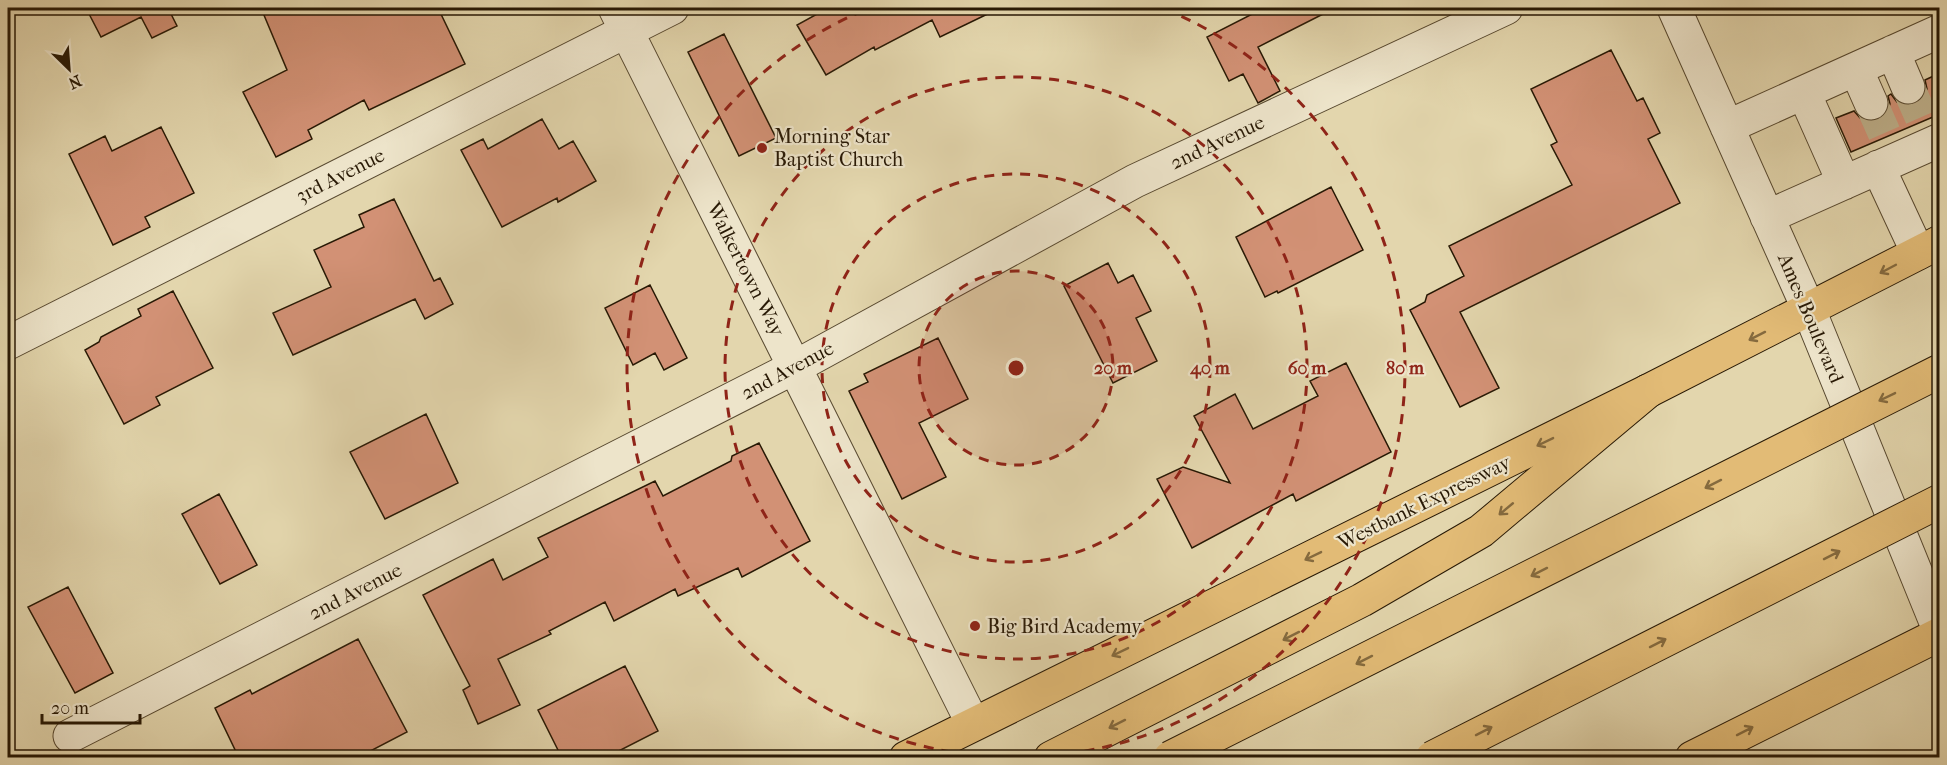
<svg xmlns="http://www.w3.org/2000/svg" width="1947" height="765" font-family="'IM FELL French Canon',serif">
  <rect width="100%" height="100%" fill="#e3d6ad"/>
  <filter id="stains"><feTurbulence type="fractalNoise" baseFrequency=".00333" numOctaves="4"/><feColorMatrix values="0 0 0 0 .2 0 0 0 0 .09 0 0 0 0 .02 0 0 0 .5 -.17"/></filter>
  <radialGradient id="worn" r=".72"><stop offset=".6" stop-color="#630" stop-opacity="0"/><stop offset="1" stop-color="#630" stop-opacity=".3"/></radialGradient>
  <!-- building -->
  <path fill="#d29175" stroke="#281905" stroke-width="1.5" d="M 86,8 L 168,8 L 177,26 L 152,38 L 141,17 L 101,37 Z
    M 261,8 L 438,8 L 465,64 L 369,110 L 364,100 L 308,130 L 312,139 L 276,157 L 243,92 L 287,70 Z
    M 828,8 L 1000,8 L 940,37 L 932,20 L 875,50 L 874,47 L 826,75 L 797,25 Z
    M 1264,8 L 1335,8 L 1258,47 L 1280,91 L 1258,103 L 1243,74 L 1229,81 L 1207,37 Z
    M 724,34 L 776,138 L 739,156 L 688,52 Z
    M 1611,50 L 1637,101 L 1643,98 L 1660,133 L 1648,139 L 1680,203 L 1460,312 L 1499,388 L 1460,407 L 1410,310 L 1425,302 L 1427,295 L 1464,276 L 1449,246 L 1572,185 L 1551,145 L 1557,142 L 1531,89 Z
    M 1940,73 L 1940,114 L 1851,152 L 1836,118 L 1854,111 L 1860,118 L 1868,122 L 1878,120 L 1886,114 L 1890,104 L 1888,96 L 1891,94 L 1897,102 L 1905,105 L 1915,104 L 1923,98 L 1927,89 L 1925,80 Z
    M 542,119 L 559,149 L 573,141 L 596,181 L 558,202 L 557,198 L 502,227 L 461,150 L 483,139 L 488,149 Z
    M 161,127 L 194,193 L 145,217 L 150,227 L 113,245 L 69,154 L 105,136 L 112,151 Z
    M 1331,187 L 1363,250 L 1278,293 L 1277,291 L 1265,297 L 1236,237 Z
    M 394,199 L 434,281 L 440,278 L 453,304 L 425,319 L 415,299 L 293,355 L 273,313 L 331,287 L 314,250 L 364,227 L 359,215 Z
    M 1108,263 L 1118,283 L 1133,275 L 1151,311 L 1136,318 L 1157,361 L 1113,383 L 1064,286 Z
    M 650,285 L 687,358 L 664,370 L 655,353 L 633,365 L 605,308 Z
    M 173,291 L 213,368 L 156,397 L 160,405 L 124,424 L 85,350 L 99,342 L 101,337 L 141,316 L 138,309 Z
    M 938,338 L 968,399 L 919,423 L 946,477 L 902,499 L 849,391 L 868,382 L 864,374 Z
    M 1346,363 L 1391,452 L 1296,501 L 1293,494 L 1192,548 L 1157,479 L 1183,467 L 1230,483 L 1194,416 L 1235,394 L 1253,429 L 1318,396 L 1310,381 Z
    M 426,414 L 458,483 L 385,519 L 350,452 Z
    M 759,443 L 810,541 L 742,577 L 738,568 L 678,596 L 675,589 L 614,621 L 605,602 L 549,631 L 551,634 L 498,659 L 520,705 L 478,724 L 463,690 L 470,686 L 423,595 L 493,559 L 503,580 L 548,557 L 538,538 L 655,481 L 663,496 L 731,461 L 732,456 Z
    M 219,494 L 257,565 L 220,584 L 182,514 Z
    M 68,587 L 113,673 L 75,693 L 28,607 Z
    M 358,639 L 407,732 L 357,758 L 239,758 L 215,708 L 250,690 L 252,694 Z
    M 625,666 L 658,731 L 605,758 L 562,758 L 538,710 Z"/>
  <g fill="none" stroke-linecap="round" stroke-linejoin="round">
    <!-- minor-tunnel -->
    <path stroke="#beb08b" stroke-width="33" stroke-dasharray="33 16" stroke-linecap="butt" d="M 1908,87 L 1923,121
      M 1871,103 L 1886,137"/>
    <defs>
      <path id="minor" d="M 615,8 L 973,724
        M 1674,8 L 1809,310 L 1940,632
        M 1893,52 L 1908,87
        M 1856,69 L 1871,103
        M 1804,93 L 1844,183
        M 1727,127 L 1940,31
        M 1878,167 L 1918,253
        M 1767,217 L 1940,140
        M 8,343 L 672,8
        M 70,736 L 795,367 L 1135,181 L 1506,8"/>
      <path id="major" d="M 906,758 L 1648,391 L 1940,242
        M 1692,758 L 1940,634"/>
      <path id="highway" d="M 1051,758 L 1362,600 L 1481,531 L 1648,391"/>
    </defs>
    <!-- minor casing -->
    <use href="#minor" stroke="#57482f" stroke-width="35"/>
    <!-- major casing -->
    <use href="#major" stroke="#281905" stroke-width="35"/>
    <!-- highway casing -->
    <use href="#highway" stroke="#281905" stroke-width="35"/>
    <!-- minor -->
    <use href="#minor" stroke="#ede4ca" stroke-width="33"/>
    <!-- major -->
    <use href="#major" stroke="#e2bb76" stroke-width="33"/>
    <!-- highway -->
    <use href="#highway" stroke="#e2bb76" stroke-width="33"/>
    <defs>
      <path id="highway-bridge" d="M 1170,758 L 1940,371
        M 1432,758 L 1940,501"/>
    </defs>
    <!-- highway-bridge casing -->
    <use href="#highway-bridge" stroke="#281905" stroke-width="35" stroke-linecap="butt"/>
    <!-- highway-bridge -->
    <use href="#highway-bridge" stroke="#e2bb76" stroke-width="33"/>
  </g>
  <!-- one-way arrows -->
  <defs><path id="oneway-shaft" d="M-6 0H5M1.5-3L5.5 0L1.5 3" fill="none" stroke-width="1.6" stroke-linecap="round" stroke-linejoin="round" transform="scale(1.5)"/></defs>
  <g stroke="#856a3e">
    <use href="#oneway-shaft" transform="translate(1888 269) rotate(152)"/>
    <use href="#oneway-shaft" transform="translate(1757 336) rotate(153)"/>
    <use href="#oneway-shaft" transform="translate(1887 397) rotate(154)"/>
    <use href="#oneway-shaft" transform="translate(1545 442) rotate(154)"/>
    <use href="#oneway-shaft" transform="translate(1713 484) rotate(153)"/>
    <use href="#oneway-shaft" transform="translate(1506 509) rotate(140)"/>
    <use href="#oneway-shaft" transform="translate(1832 555) rotate(-27)"/>
    <use href="#oneway-shaft" transform="translate(1313 556) rotate(154)"/>
    <use href="#oneway-shaft" transform="translate(1539 572) rotate(153)"/>
    <use href="#oneway-shaft" transform="translate(1291 636) rotate(153)"/>
    <use href="#oneway-shaft" transform="translate(1658 643) rotate(-27)"/>
    <use href="#oneway-shaft" transform="translate(1120 652) rotate(154)"/>
    <use href="#oneway-shaft" transform="translate(1364 660) rotate(153)"/>
    <use href="#oneway-shaft" transform="translate(1117 724) rotate(153)"/>
    <use href="#oneway-shaft" transform="translate(1484 731) rotate(-27)"/>
    <use href="#oneway-shaft" transform="translate(1745 731) rotate(-27)"/>
  </g>
  <!-- distance rings -->
  <circle cx="1016" cy="368" r="97" fill="#8f2418" fill-opacity=".12"/>
  <g fill="none" stroke="#8f2418" stroke-width="3" stroke-dasharray="10 8">
    <circle cx="1016" cy="368" r="97"/>
    <circle cx="1016" cy="368" r="194"/>
    <circle cx="1016" cy="368" r="291"/>
    <path d="M1165 9A389 389 0 1 1 867 9"/>
  </g>
  <!-- markers -->
  <g fill="#8f2418" stroke="#ede4ca" stroke-width="2">
    <circle cx="762" cy="148" r="6"/>
    <circle cx="975" cy="626" r="6"/>
  </g>
  <g text-anchor="middle" stroke-width="4.5" stroke-linejoin="round" paint-order="stroke">
    <!-- poi labels -->
    <g font-size="20" fill="#281905" stroke="#ede4ca" text-anchor="start">
      <text x="774" y="143">Morning Star<tspan x="774" dy="23">Baptist Church</tspan></text>
      <text x="987" y="633">Big Bird Academy</text>
    </g>
    <!-- street labels -->
    <g font-size="20" fill="#281905" stroke="#ede4ca">
      <text transform="translate(1217 142) rotate(-25)" y="7">2nd Avenue</text>
      <text transform="translate(340 175) rotate(-27)" y="7">3rd Avenue</text>
      <text transform="translate(746 269) rotate(63)" y="7">Walkertown Way</text>
      <text transform="translate(1811 318) rotate(67)" y="7">Ames Boulevard</text>
      <text transform="translate(787 370) rotate(-28)" y="7">2nd Avenue</text>
      <text transform="translate(1424 502) rotate(-26)" y="7">Westbank Expressway</text>
      <text transform="translate(355 591) rotate(-27)" y="7">2nd Avenue</text>
    </g>
  </g>
  <circle cx="1016" cy="368" r="9" fill="#8f2418" stroke="#ede4ca" stroke-width="3"/>
  <g font-size="18" text-anchor="middle" font-weight="bold" fill="#8f2418" stroke="#ede4ca" stroke-width="4.5" stroke-linejoin="round" paint-order="stroke">
    <text x="1113" y="374">20 m</text>
    <text x="1210" y="374">40 m</text>
    <text x="1307" y="374">60 m</text>
    <text x="1405" y="374">80 m</text>
  </g>
  <!-- margin -->
  <rect width="1947" height="765" fill="none" stroke="#e3d6ad" stroke-width="30"/>
  <rect x="9" y="9" width="1929" height="747" fill="none" stroke="#281905" stroke-width="3"/>
  <rect x="15" y="15" width="1917" height="735" fill="none" stroke="#281905" stroke-width="1.5"/>
  <!-- north arrow -->
  <g transform="translate(69 69) rotate(155)" stroke="#ede4ca" stroke-width="4.5" paint-order="stroke">
  <path d="M0-4.5L10 22L0 15L-10 22Z" fill="#281905"/>
  <text y="-9" font-size="16" font-weight="bold" text-anchor="middle" fill="#281905">N</text>
  </g>
  <!-- scale -->
  <path d="M42 714v9h98v-9" fill="none" stroke="#281905" stroke-width="3"/>
  <text x="51" y="714" font-size="18" fill="#281905" stroke="#ede4ca" stroke-width="4.5" paint-order="stroke">20 m</text>
  <rect width="100%" height="100%" filter="url(#stains)"/>
  <rect width="100%" height="100%" fill="url(#worn)"/>
</svg>
